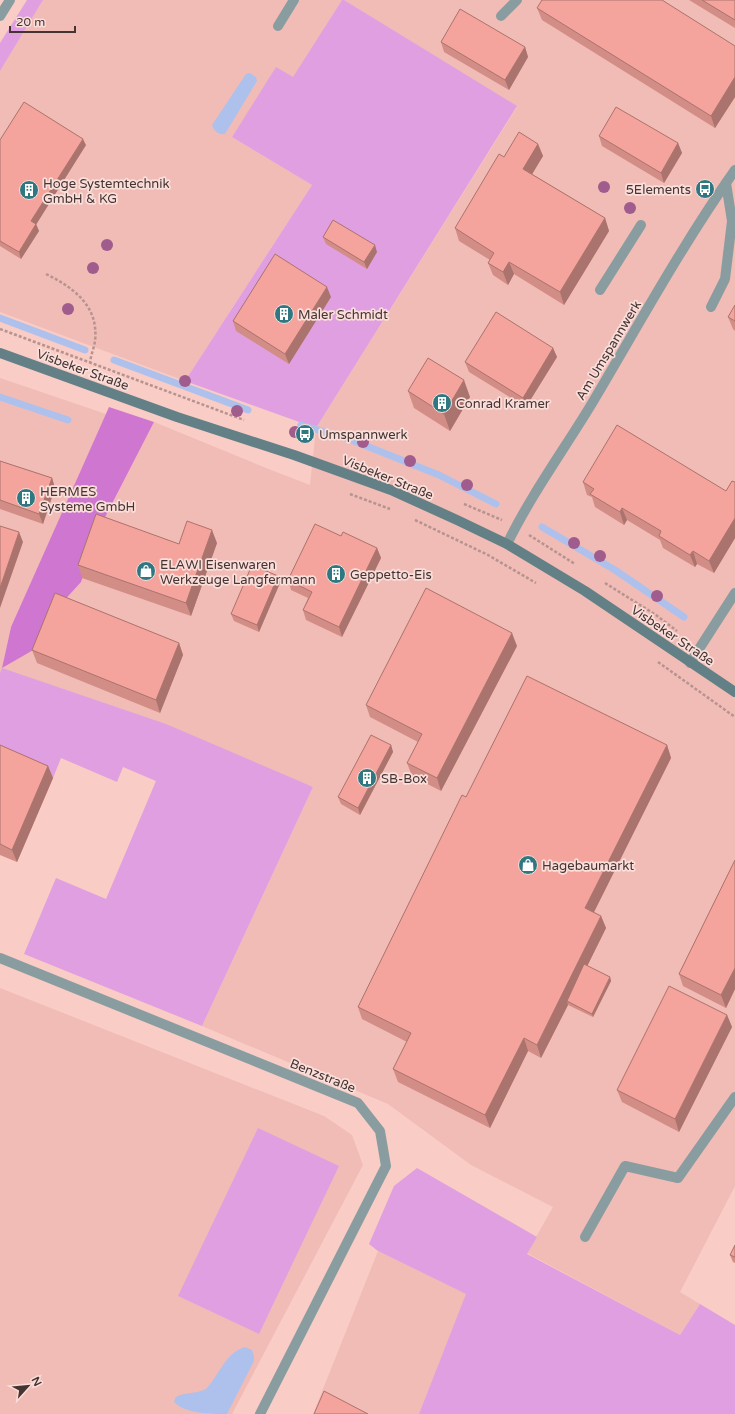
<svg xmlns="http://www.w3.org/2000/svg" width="735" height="1414" font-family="'Varela Round',sans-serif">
  <rect width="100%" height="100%" fill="#f9ccc6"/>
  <!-- built -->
  <path fill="#f1bcb6" d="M 43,0 L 342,0 L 293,78 L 276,68 L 232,137 L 312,185 L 185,381 L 0,312 L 0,71 Z
    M 344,0 L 735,0 L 735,1186 L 680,1292 L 700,1304 L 680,1335 L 527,1253 L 553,1207 L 471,1165 L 388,1104 L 202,1026 L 313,787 L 2,669 L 0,673 L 0,378 L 106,414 L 11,627 L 2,668 L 100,527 L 154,422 L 271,470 L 310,485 L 316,428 L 517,107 Z
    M 0,988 L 324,1116 L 352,1135 L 363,1165 L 232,1414 L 0,1414 Z
    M 378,1251 L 467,1294 L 419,1414 L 313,1414 Z"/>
  <!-- green -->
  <path fill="#e09fe1" d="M 27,0 L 43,0 L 0,71 L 0,43 Z
    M 342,0 L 344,0 L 517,106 L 316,428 L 185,381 L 312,185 L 232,137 L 276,67 L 293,77 Z
    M 2,668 L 166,724 L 313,787 L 202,1026 L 24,954 L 56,878 L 106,899 L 156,781 L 123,767 L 117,782 L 61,758 L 53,778 L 0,756 L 0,673 Z
    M 258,1128 L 339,1166 L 259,1334 L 178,1296 Z
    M 417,1168 L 537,1237 L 527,1254 L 680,1335 L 700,1304 L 735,1325 L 735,1414 L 419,1414 L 466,1294 L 378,1251 L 369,1244 L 394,1186 Z"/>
  <!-- forest -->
  <path fill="#cf76d1" d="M 109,407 L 154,422 L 100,527 L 81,582 L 60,605 L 42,645 L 2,668 L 11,627 Z"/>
  <!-- water -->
  <path fill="#aec1ec" d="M 250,73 L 256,77 L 257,81 L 225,134 C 218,135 214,131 212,125 L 246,74 Z
    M 245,1347 L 252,1350 L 254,1356 L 254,1361 L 227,1414 C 211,1414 185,1414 174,1402 L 175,1398 C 181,1392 197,1394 206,1389 C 220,1374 225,1353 245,1347 Z"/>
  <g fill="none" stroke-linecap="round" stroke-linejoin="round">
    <!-- stream -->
    <path stroke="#aec1ec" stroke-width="7" d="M 0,318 L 85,350
      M 114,360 L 248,410
      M 0,397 L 68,420
      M 301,425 L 349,439 L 439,475 L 496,504
      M 542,527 L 615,570 L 684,617"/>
    <!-- path -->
    <path stroke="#b6938f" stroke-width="2.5" stroke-dasharray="3 2" stroke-linecap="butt" d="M 46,274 C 74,288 99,306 95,341 C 94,348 91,355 90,362
      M 0,329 L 244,420
      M 350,494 L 390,509
      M 464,504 L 502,520
      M 415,520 L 488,555 L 536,583
      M 529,535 L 575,564
      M 605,583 L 656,615 L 677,631
      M 658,662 L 735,717"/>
    <!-- service -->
    <path stroke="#899da0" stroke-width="10" d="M 501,16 L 517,0
      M 278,26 L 294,0
      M 600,290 L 641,225
      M 711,307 L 725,279 L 732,221 L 726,183
      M 585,1237 L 625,1166 L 678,1178 L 735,1097"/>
    <!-- minor -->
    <path stroke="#899da0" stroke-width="10" d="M 0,16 L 10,0
      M 507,544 C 531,495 563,451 591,405 C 638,326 682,245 735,170
      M 690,663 L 735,593
      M 0,958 L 358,1103 L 380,1131 L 386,1166 L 260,1414"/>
    <!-- secondary -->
    <path stroke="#628085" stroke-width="10" d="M 0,353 L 177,417 L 294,455 L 391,490 L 457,520 L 507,544 L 585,591 L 735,692"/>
  </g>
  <!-- trees -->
  <g fill="#a05c8c">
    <circle cx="604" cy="187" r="6"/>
    <circle cx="630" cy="208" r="6"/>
    <circle cx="107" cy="245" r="6"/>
    <circle cx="93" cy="268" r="6"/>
    <circle cx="68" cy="309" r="6"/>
    <circle cx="185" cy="381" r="6"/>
    <circle cx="237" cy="411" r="6"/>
    <circle cx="295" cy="432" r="6"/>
    <circle cx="363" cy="442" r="6"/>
    <circle cx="410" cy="461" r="6"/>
    <circle cx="467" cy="485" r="6"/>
    <circle cx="574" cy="543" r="6"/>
    <circle cx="600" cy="556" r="6"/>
    <circle cx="657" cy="596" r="6"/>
  </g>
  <!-- wall -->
  <path fill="#d28d86" d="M 689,0 L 735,0 L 735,28 Z
    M 537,8 L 735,46 L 735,97 L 715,128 L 542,20 Z
    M 441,42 L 525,47 L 528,57 L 509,90 L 444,52 Z
    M 599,136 L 678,143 L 682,153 L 664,183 L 602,146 Z
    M 0,140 L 86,145 L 36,224 L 39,231 L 21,259 L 0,246 Z
    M 538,144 L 543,156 L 532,174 L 605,218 L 609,231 L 564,305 L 514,274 L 508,285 L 493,275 L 488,263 L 490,260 L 459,241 L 455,228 L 504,157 Z
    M 323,237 L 377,252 L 367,269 L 326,244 Z
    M 331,297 L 289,364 L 236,331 L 233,321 Z
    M 735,305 L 735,331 L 733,329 L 728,317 Z
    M 553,348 L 557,357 L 526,407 L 469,372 L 465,362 Z
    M 408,391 L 470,397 L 450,431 L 414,408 Z
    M 0,461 L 52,478 L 55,488 L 43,524 L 0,509 Z
    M 583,482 L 726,491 L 735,482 L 735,538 L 714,573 L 697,564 L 695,567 L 663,548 L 660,540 L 627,520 L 624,525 L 595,507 L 592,497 L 587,495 Z
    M 217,543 L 191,616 L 82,578 L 78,565 L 179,544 Z
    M 377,548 L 381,558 L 342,637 L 306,620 L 303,610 L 308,598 L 291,590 L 288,580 Z
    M 278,576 L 280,583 L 259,632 L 234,621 L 231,614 Z
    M 179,643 L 183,655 L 160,713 L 37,663 L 32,650 Z
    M 517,646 L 441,791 L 412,776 L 407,763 L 418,742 L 370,717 L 366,705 Z
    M 0,745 L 48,766 L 53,778 L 17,862 L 0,855 Z
    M 391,745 L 393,752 L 360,815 L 341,804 L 338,797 Z
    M 667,745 L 671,758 L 594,912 L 601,916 L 606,928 L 587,966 L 610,977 L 611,981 L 593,1017 L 568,1005 L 541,1058 L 528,1051 L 490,1128 L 398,1082 L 393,1069 L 407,1042 L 362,1019 L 358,1007 L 466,797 Z
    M 735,860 L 735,989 L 726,1008 L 683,986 L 679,974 Z
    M 727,1015 L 732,1027 L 679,1132 L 622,1102 L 617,1090 Z
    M 735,1245 L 735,1263 L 733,1262 L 730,1255 Z"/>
  <!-- shaded-wall -->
  <path fill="#ab736d" d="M 525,47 L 528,57 L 509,90 L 505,80 Z
    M 735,77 L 735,97 L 715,128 L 711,116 Z
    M 83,139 L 86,145 L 34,228 L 31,221 Z
    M 678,143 L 682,153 L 664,183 L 661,173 Z
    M 538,144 L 543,156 L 528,181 L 523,169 Z
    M 605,218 L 609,231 L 564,305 L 560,292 Z
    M 36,224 L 39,231 L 21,259 L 19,252 Z
    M 375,245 L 377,252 L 367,269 L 364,262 Z
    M 509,262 L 514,274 L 508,285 L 503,272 Z
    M 327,287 L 331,297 L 289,364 L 285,354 Z
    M 553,348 L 557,357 L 526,407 L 523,398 Z
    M 464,380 L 470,397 L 450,431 L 444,414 Z
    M 52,478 L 55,488 L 43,524 L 39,514 Z
    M 622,508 L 627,520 L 624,525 L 620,512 Z
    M 735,518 L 735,538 L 714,573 L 709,561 Z
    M 212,530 L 217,543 L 191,616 L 186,603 Z
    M 19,532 L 23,542 L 0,608 L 0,588 Z
    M 377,548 L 381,558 L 342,637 L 339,627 Z
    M 693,551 L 697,564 L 695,567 L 690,555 Z
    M 278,576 L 280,583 L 259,632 L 257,625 Z
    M 512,633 L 517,646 L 441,791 L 437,778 Z
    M 179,643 L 183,655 L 160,713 L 156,700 Z
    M 391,745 L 393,752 L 360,815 L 358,808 Z
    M 667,745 L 671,758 L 590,920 L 585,908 Z
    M 48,766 L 53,778 L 17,862 L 12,850 Z
    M 601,916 L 606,928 L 569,1003 L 567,1001 L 568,1005 L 541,1058 L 537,1045 Z
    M 735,968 L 735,989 L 726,1008 L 721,995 Z
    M 610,977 L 611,981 L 593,1017 L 592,1014 Z
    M 727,1015 L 732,1027 L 679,1132 L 675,1119 Z
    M 524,1038 L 528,1051 L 490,1128 L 485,1115 Z"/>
  <!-- building -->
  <path fill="#f4a49c" stroke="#ab736d" d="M 542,0 L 662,0 L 735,46 L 735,77 L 711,116 L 537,8 Z
    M 702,0 L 735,0 L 735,20 Z
    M 460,9 L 525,47 L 505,80 L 441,42 Z
    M 24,102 L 83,139 L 31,221 L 36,224 L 19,252 L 0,241 L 0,140 Z
    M 616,107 L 678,143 L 661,173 L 599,136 Z
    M 519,132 L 538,144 L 523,169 L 605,218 L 560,292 L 509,262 L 503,272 L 488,263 L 494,253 L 455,228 L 499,154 L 504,157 Z
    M 333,220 L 375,245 L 364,262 L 323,237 Z
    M 275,254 L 327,287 L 285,354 L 233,321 Z
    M 735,305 L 735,321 L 728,317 Z
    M 496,312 L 553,348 L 523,398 L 465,362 Z
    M 428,358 L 464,380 L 444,414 L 408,391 Z
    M 617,425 L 726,491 L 732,481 L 735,482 L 735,518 L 709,561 L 693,551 L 690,555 L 659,536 L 661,531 L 622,508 L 620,512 L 590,494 L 594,489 L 583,482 Z
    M 0,461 L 52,478 L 39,514 L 0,500 Z
    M 96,514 L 179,544 L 187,521 L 212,530 L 186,603 L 78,565 Z
    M 315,524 L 341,536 L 343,532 L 377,548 L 339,627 L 303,610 L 312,592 L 288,580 Z
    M 0,526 L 19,532 L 0,588 Z
    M 252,565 L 278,576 L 257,625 L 231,614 Z
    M 426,588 L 512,633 L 437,778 L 407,763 L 422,734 L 366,705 Z
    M 55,593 L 179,643 L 156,700 L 32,650 Z
    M 527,676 L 667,745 L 585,908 L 601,916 L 537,1045 L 524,1038 L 485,1115 L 393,1069 L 411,1033 L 358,1007 L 462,795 L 466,797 Z
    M 371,735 L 391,745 L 358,808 L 338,797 Z
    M 0,745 L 48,766 L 12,850 L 0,844 Z
    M 735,860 L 735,968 L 721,995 L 679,974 Z
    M 584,964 L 610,977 L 592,1014 L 567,1001 Z
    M 669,986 L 727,1015 L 675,1119 L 617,1090 Z
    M 735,1245 L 735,1257 L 730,1255 Z
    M 324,1391 L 368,1414 L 314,1414 Z"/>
  <!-- icons -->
  <defs>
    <symbol id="bus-disc" viewBox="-11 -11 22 22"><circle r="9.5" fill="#307881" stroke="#fadeda"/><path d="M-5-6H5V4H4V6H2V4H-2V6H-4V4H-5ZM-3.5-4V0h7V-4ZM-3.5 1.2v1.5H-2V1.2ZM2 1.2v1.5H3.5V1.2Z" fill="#fff"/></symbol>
    <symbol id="building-disc" viewBox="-11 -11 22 22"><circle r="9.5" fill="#307881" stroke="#fadeda"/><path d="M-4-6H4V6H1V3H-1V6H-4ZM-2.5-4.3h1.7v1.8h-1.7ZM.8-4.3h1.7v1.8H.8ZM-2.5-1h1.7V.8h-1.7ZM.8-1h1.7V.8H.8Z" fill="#fff"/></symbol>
    <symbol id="shop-disc" viewBox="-11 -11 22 22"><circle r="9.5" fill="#307881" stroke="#fadeda"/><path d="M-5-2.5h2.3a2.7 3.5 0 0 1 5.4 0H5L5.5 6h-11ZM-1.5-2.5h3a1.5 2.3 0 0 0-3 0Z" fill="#fff"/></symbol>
  </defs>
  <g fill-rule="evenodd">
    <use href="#bus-disc" x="694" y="178" width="22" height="22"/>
    <use href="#building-disc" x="18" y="179" width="22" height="22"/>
    <use href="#building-disc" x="273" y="303" width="22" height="22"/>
    <use href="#building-disc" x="431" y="392" width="22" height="22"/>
    <use href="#bus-disc" x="294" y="423" width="22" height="22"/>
    <use href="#building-disc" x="15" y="487" width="22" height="22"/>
    <use href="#shop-disc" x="135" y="560" width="22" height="22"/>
    <use href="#building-disc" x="325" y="563" width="22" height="22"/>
    <use href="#building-disc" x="356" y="767" width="22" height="22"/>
    <use href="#shop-disc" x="517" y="854" width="22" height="22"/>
  </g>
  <g text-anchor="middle" stroke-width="3.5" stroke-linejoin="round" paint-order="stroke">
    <!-- poi labels -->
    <g font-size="13" fill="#463432" stroke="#fadeda" text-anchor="start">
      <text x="43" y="188">Hoge Systemtechnik<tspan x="43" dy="15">GmbH &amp; KG</tspan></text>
      <text x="691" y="194" text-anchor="end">5Elements</text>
      <text x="298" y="319">Maler Schmidt</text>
      <text x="456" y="408">Conrad Kramer</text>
      <text x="319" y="439">Umspannwerk</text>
      <text x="40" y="496">HERMES<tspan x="40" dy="15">Systeme GmbH</tspan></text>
      <text x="160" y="569">ELAWI Eisenwaren<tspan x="160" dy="15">Werkzeuge Langfermann</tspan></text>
      <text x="350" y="579">Geppetto-Eis</text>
      <text x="381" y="783">SB-Box</text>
      <text x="542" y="870">Hagebaumarkt</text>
    </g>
    <!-- street labels -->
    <g font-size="13" fill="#463432" stroke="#fadeda">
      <text transform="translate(608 350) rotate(-59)" y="5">Am Umspannwerk</text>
      <text transform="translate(83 369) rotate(20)" y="5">Visbeker Straße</text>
      <text transform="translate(388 477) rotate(22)" y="5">Visbeker Straße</text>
      <text transform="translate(673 635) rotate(34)" y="5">Visbeker Straße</text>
      <text transform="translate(323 1075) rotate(22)" y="5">Benzstraße</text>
    </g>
  </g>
  <!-- north arrow -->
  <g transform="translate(28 1386) rotate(63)" stroke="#fadeda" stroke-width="3" paint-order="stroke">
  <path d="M0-3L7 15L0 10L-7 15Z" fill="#463432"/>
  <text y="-6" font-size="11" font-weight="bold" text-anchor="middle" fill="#463432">N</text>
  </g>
  <!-- scale -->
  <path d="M10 26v6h65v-6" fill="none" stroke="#463432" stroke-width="2"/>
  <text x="16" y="26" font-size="12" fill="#463432" stroke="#fadeda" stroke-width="3" paint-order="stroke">20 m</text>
</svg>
